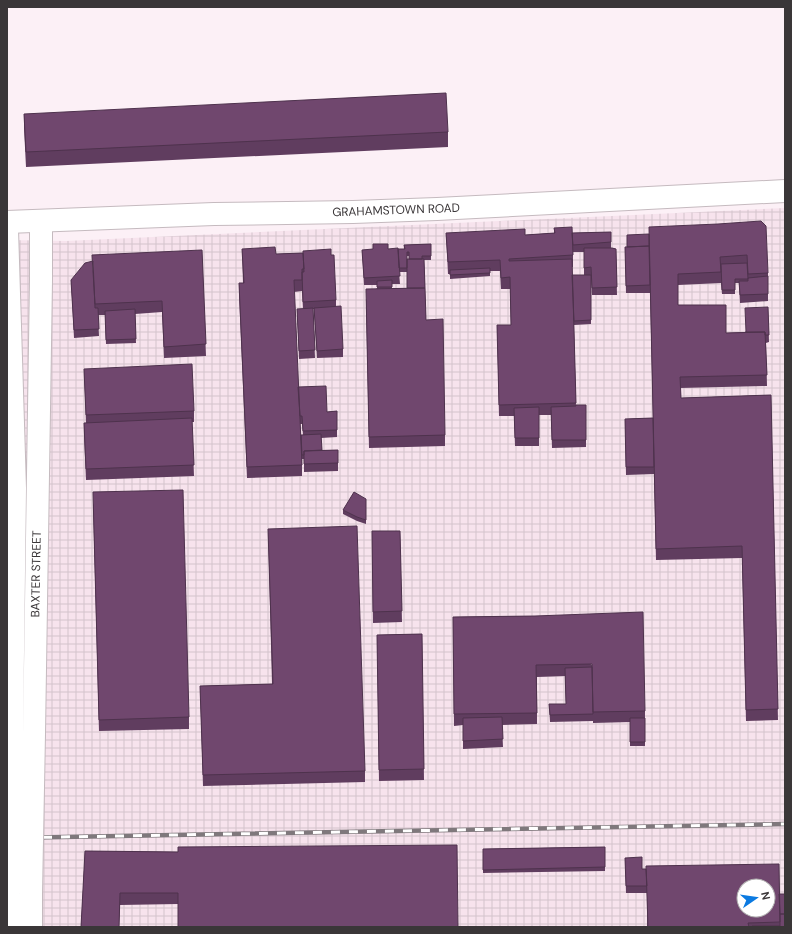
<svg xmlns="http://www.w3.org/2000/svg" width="792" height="934" font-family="'DM Sans',sans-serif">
  <defs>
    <pattern id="industrial-grid" width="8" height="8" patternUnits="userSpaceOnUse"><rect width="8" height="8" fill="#f7e3ed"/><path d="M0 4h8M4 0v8" fill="none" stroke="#d4c3cc"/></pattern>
  </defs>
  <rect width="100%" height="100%" fill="#fcf0f6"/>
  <!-- industrial -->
  <path fill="url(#industrial-grid)" fill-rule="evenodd" d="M 785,208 L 785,927 L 7,927 L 7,240 L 66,241 ZM 744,886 L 768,886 L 768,910 L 744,910 Z"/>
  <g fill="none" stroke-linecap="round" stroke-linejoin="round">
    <defs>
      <path id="secondary" d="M 7,229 L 15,488 L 12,733
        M 34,734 L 41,280 L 41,221
        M 9,927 L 9,893
        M 31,927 L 31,894"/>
      <path id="primary" d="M 7,222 L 214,214 L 353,212 L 437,209 L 785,191"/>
    </defs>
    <!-- secondary casing -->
    <use href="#secondary" stroke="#c5babf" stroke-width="24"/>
    <!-- primary casing -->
    <use href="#primary" stroke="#c5babf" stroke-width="24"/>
    <!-- secondary -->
    <use href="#secondary" stroke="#fff" stroke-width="22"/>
    <!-- primary -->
    <use href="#primary" stroke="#fff" stroke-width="22"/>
    <defs>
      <path id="rail" d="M 7,838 L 785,824"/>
    </defs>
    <!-- rail casing -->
    <use href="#rail" stroke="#7f787c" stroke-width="4.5"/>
    <!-- rail -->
    <use href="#rail" stroke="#fff" stroke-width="3" stroke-dasharray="9" stroke-linecap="butt"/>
    <defs>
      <path id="secondary-bridge" d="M 9,893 L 12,733
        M 31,894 L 34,734"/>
    </defs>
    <!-- secondary-bridge casing -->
    <use href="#secondary-bridge" stroke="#c5babf" stroke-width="24" stroke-linecap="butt"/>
    <!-- secondary-bridge -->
    <use href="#secondary-bridge" stroke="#fff" stroke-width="22"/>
  </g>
  <!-- wall -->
  <path fill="#603d5f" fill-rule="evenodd" d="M 24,114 L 448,132 L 448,147 L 26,167 L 24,128 Z
    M 718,224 L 768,273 L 768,301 L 740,303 L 739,283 L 735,283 L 735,294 L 722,294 L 721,283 L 678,285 L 678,305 L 726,333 L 745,332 L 768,307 L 769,342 L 766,343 L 767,386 L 680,388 L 681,398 L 771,395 L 778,720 L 746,721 L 742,558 L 656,560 L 654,474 L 626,475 L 625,419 L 653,418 L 650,293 L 626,293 L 625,247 L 627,247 L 649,234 Z
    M 554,228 L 572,233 L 611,232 L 611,248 L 616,249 L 617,295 L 592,295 L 591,275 L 591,324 L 574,325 L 576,406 L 586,405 L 586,447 L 552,448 L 551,415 L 539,415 L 539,446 L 515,446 L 514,416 L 499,416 L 497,325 L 511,325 L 510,289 L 501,289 L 500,271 L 490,271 L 490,276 L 450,279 L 450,274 L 448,274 L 446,233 L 525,235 L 554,233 ZM 573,252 L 584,252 L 584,275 L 572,275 L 572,267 L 573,267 Z
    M 431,244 L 431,260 L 424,260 L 426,320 L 445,435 L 445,446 L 369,448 L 366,300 L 377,288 L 377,285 L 364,285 L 362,250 L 404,249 L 404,245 ZM 407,256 L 409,256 L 409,259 L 407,259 ZM 399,272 L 407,272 L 407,288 L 392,288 L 392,284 L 400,284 Z
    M 242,249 L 276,254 L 303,253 L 336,300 L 336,307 L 343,349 L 343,357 L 317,358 L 314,309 L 313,309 L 315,358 L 299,359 L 297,309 L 303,309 L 302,291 L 294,292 L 298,387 L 327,412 L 337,411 L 337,437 L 321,438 L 322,450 L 338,450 L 338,471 L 304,472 L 304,459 L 302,459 L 302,476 L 247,478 L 239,294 L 239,283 L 243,283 ZM 300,424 L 302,424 L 303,435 L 301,435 Z
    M 202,250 L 206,356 L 164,358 L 162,312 L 135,314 L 136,343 L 106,344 L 105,315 L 98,315 L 99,336 L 74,338 L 71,280 Z
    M 84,369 L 194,411 L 194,422 L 192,422 L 194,476 L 86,480 L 84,434 L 84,423 L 86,423 Z
    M 93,503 L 189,717 L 189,729 L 99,731 Z
    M 343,510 L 366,520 L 366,524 L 357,521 L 343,514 Z
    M 268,529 L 365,771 L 365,782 L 203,786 L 200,686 L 272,684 Z
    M 372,531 L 400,531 L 402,622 L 373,623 Z
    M 535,616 L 645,711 L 645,746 L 630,746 L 630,722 L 593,723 L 593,721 L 550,722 L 549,704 L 566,704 L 565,676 L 537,677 L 537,724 L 502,725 L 503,747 L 463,749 L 463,725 L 454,726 L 453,617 Z
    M 422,634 L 424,780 L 379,781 L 377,635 Z
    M 605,847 L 605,871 L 483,873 L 483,849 Z
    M 85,851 L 178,852 L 178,904 L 120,905 L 119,927 L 81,927 Z
    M 625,858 L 642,869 L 779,894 L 785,927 L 647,927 L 647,893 L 626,893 Z"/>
  <!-- building -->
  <path fill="#70476e" stroke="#4e324d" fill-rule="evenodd" d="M 446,93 L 448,132 L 26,152 L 24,114 Z
    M 761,221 L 766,226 L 768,273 L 748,274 L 747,255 L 720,257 L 721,272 L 678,274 L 678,305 L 726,305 L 726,333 L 765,332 L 767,375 L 680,377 L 681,398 L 771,395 L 778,709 L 746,710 L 742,546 L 656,549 L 649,227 L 718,224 Z
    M 572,227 L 573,255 L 509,259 L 509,261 L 572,259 L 576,403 L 499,405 L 497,325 L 511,325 L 510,277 L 501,278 L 500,260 L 448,262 L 446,233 L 525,229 L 525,235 L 555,233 L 554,228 Z
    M 611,232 L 611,242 L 573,245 L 572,233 Z
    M 649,234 L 649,246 L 627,247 L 627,235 Z
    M 373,244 L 388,244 L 388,249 L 398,248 L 400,276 L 364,278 L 362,250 L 373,249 Z
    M 431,244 L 431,256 L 422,256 L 422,259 L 409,259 L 409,252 L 407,252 L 407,268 L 399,268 L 398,249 L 405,249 L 404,245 Z
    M 649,246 L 650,285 L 626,286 L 625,247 Z
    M 275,247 L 276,254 L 303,253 L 304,269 L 302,269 L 302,280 L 294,280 L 302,465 L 247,467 L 239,283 L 244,283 L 242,249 Z
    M 584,248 L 612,248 L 616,249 L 617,287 L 592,288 L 591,267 L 584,268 Z
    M 331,249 L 331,255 L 334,255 L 336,300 L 303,302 L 302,272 L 304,272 L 303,251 Z
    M 202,250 L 206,344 L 164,347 L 162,301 L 95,304 L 92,255 Z
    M 407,259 L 424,259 L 425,288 L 407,288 Z
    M 93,261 L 95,308 L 98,308 L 99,329 L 74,330 L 71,280 L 85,263 Z
    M 747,263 L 748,279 L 735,279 L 735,290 L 722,290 L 721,264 Z
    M 490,268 L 490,273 L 450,275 L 450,270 Z
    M 572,275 L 591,275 L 591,320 L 574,321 Z
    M 768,276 L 768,294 L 740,295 L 739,281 L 748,281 L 748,278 Z
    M 392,280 L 392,287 L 377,287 L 377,281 Z
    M 425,288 L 426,320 L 443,319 L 445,435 L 369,437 L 366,289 Z
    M 341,306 L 343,349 L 317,351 L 314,308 Z
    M 768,307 L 769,335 L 765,335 L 765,332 L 746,332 L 745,308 Z
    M 313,308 L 315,350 L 299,351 L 297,309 Z
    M 135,309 L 136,339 L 106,340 L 105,311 Z
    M 192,364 L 194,411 L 86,415 L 84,369 Z
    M 326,386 L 327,412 L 337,411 L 337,430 L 303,431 L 302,416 L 300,416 L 298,387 Z
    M 576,405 L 586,405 L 586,440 L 552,440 L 551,407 L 576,406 Z
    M 539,407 L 539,438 L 515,438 L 514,408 Z
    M 192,418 L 194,465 L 86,469 L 84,423 Z
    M 653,418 L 654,467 L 626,467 L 625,419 Z
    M 321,434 L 322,450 L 304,451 L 304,455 L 302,455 L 301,435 Z
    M 338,450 L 338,463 L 304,464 L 304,451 Z
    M 183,490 L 189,717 L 99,720 L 93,492 Z
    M 354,492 L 366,499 L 366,520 L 357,517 L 343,510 Z
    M 357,526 L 365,771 L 203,775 L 200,686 L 273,684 L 268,529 Z
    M 372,531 L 400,531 L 402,611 L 373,612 Z
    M 643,612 L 645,711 L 593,712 L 592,664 L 536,665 L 537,713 L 454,714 L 453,617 L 535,616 Z
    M 422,634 L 424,769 L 379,770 L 377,635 Z
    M 592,667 L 593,714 L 550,715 L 549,704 L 566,704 L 565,668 Z
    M 502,717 L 503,739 L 463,741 L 463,718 Z
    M 630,718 L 645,718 L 645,742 L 630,742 Z
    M 457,845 L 458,927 L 178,927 L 178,893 L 120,893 L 119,927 L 81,927 L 85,851 L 178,852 L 178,847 Z
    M 605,847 L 605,867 L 483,870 L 483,849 Z
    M 642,857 L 642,869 L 646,869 L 647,886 L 626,886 L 625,858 Z
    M 779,864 L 780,922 L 748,923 L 749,927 L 648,927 L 646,866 ZM 744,886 L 768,886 L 768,910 L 744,910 Z
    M 779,894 L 785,894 L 785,914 L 780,914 Z
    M 780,914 L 785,914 L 785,927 L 752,927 L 752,926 L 780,926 Z"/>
  <g text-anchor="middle" stroke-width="4" stroke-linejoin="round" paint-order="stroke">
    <!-- street labels -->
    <g font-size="12" fill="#3a3638" stroke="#fff">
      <text transform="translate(396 210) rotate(-2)" y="4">GRAHAMSTOWN ROAD</text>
      <text transform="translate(36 574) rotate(-89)" y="4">BAXTER STREET</text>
    </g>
  </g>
  <!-- border -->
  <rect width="792" height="934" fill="none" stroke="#3a3638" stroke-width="16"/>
  <!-- north arrow -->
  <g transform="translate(756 898) rotate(77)"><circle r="19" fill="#ffffff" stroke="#b0afaf"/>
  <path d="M0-3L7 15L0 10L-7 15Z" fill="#0b7ae1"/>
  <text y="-6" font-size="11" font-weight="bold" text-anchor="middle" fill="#3a3638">N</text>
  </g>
</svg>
